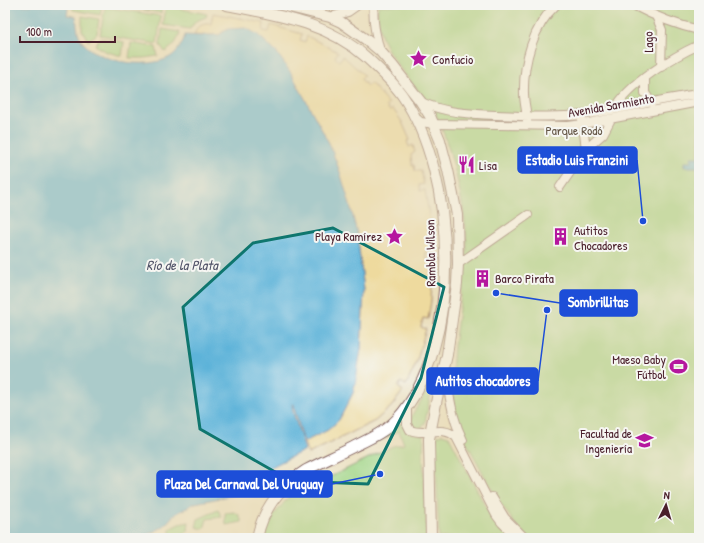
<svg xmlns="http://www.w3.org/2000/svg" width="704" height="543" font-family="'Patrick Hand',sans-serif">
  <rect width="100%" height="100%" fill="#f6f6f2"/>
  <filter id="ink" filterUnits="userSpaceOnUse"><feTurbulence type="fractalNoise" baseFrequency=".025" numOctaves="2"/><feDisplacementMap in="SourceGraphic" scale="8" xChannelSelector="R" yChannelSelector="G"/><feConvolveMatrix kernelMatrix="1 2 1 2 8 2 1 2 1" color-interpolation-filters="sRGB"/></filter>
  <filter id="wash" filterUnits="userSpaceOnUse"><feTurbulence type="fractalNoise" baseFrequency=".012" numOctaves="4" result="noise"/><feDisplacementMap in="SourceGraphic" scale="16" xChannelSelector="R" yChannelSelector="G"/><feGaussianBlur stdDeviation="0.9" result="paint"/><feColorMatrix in="noise" values="0 0 0 0 0 0 0 0 0 0 0 0 0 0 0 0 0 1.4 0 .05"/><feComposite in="paint" operator="in"/></filter>
  <g filter="url(#wash)">
    <rect width="100%" height="100%" fill="#ebdfbd"/>
    <!-- green -->
    <path fill="#a1d586" stroke="#767a58" d="M 72,5 L 102,5 L 100,15 L 73,10 Z
      M 138,5 L 162,5 L 161,13 L 138,9 Z
      M 378,5 L 699,5 L 699,538 L 529,538 L 515,524 L 496,497 L 459,429 L 451,388 L 452,373 L 454,346 L 467,250 C 466,209 453,152 436,115 C 432,108 426,101 421,95 C 400,67 374,43 378,5 Z
      M 166,6 L 207,14 L 206,17 L 196,21 L 190,29 L 163,25 Z
      M 105,7 L 161,16 L 157,44 L 100,35 Z
      M 82,16 L 99,19 L 97,34 L 88,41 L 82,30 Z
      M 162,29 L 180,32 C 178,41 173,47 165,52 L 160,45 Z
      M 100,38 L 124,42 L 122,56 L 107,52 L 95,45 Z
      M 131,43 L 156,47 L 158,56 L 144,58 L 129,58 Z
      M 428,377 L 434,379 L 429,402 L 425,423 L 421,429 L 413,428 C 405,417 420,406 424,395 C 427,389 428,383 428,377 Z
      M 403,419 C 407,435 408,432 424,435 L 423,454 L 427,538 L 264,538 L 272,517 L 298,486 L 312,486 L 393,446 L 404,444 L 399,431 L 371,444 Z
      M 442,434 L 449,436 L 490,515 L 510,538 L 439,538 L 435,443 L 437,436 Z
      M 218,510 L 222,517 L 207,519 L 204,529 L 196,527 L 198,519 Z
      M 234,512 L 239,515 L 242,522 L 226,525 L 225,513 Z
      M 189,522 L 188,531 L 178,538 L 169,538 L 172,537 L 169,529 L 179,524 Z"/>
    <!-- sand -->
    <path fill="#eeda9e" stroke="#9c7c64" d="M 213,13 L 264,23 L 263,31 L 269,32 L 271,25 L 302,34 L 300,40 L 305,42 L 307,36 L 338,52 L 335,57 L 339,61 L 343,56 L 364,75 L 361,79 L 367,86 L 371,83 L 389,104 L 386,106 L 390,111 L 393,109 L 402,122 L 410,140 L 407,141 L 409,147 L 413,145 L 415,152 L 411,155 L 412,165 L 414,165 L 415,171 L 421,171 L 424,184 L 419,185 L 420,191 L 425,190 L 431,227 L 433,252 L 426,252 L 426,259 L 433,259 L 431,301 L 428,319 L 423,318 L 421,327 L 426,329 L 416,364 L 406,385 L 401,382 L 398,387 L 403,391 L 391,407 L 375,421 L 308,454 L 304,442 L 328,430 L 339,420 L 353,393 L 361,349 L 364,290 L 357,233 L 340,172 L 329,143 L 291,73 L 277,53 L 257,34 L 223,31 L 219,35 C 210,34 202,36 194,35 C 197,27 201,23 211,24 Z"/>
    <!-- water -->
    <path fill="#5db3d9" stroke="#546982" d="M 5,5 L 66,5 L 68,9 L 67,15 L 76,16 C 77,25 77,32 81,40 C 96,62 147,70 170,57 C 178,52 183,43 185,35 L 202,36 L 205,35 L 219,35 L 228,29 L 246,28 L 257,34 L 277,53 L 291,73 L 329,143 L 340,172 L 350,205 L 357,233 L 364,290 L 361,349 L 356,379 L 353,393 L 339,420 L 328,430 L 304,442 L 295,412 L 294,404 L 292,404 L 293,412 L 305,450 L 249,478 L 251,482 L 246,485 L 240,494 L 195,503 L 174,515 L 163,527 L 145,536 L 145,538 L 5,538 Z
      M 691,157 L 699,157 L 699,167 L 684,167 L 684,162 L 691,162 Z"/>
  </g>
  <g filter="url(#ink)">
    <g fill="none" stroke-linecap="round" stroke-linejoin="round">
      <defs>
        <path id="minor" d="M 374,5 C 372,20 376,36 380,51
          M 633,5 C 654,16 676,25 699,30
          M 656,16 L 662,30 L 661,67
          M 330,17 L 348,12 L 358,5
          M 645,78 L 645,93 L 652,103
          M 421,102 C 446,113 469,114 496,115 C 524,116 553,118 581,115 C 621,110 659,99 699,94
          M 615,109 C 627,85 674,56 699,45
          M 414,117 L 421,122 L 434,124 L 568,126 L 583,124 L 699,102
          M 582,119 L 586,149
          M 527,121 C 527,112 524,103 524,94 C 523,63 533,26 556,5
          M 560,187 L 586,149 L 603,134 L 611,119
          M 458,264 L 528,215
          M 444,369 C 450,394 451,417 463,440
          M 407,406 L 407,424 L 410,430 C 426,437 442,424 456,437 L 496,515 L 502,523 L 517,538
          M 492,497 L 505,518 L 525,538"/>
        <path id="major" d="M 227,5 C 277,15 326,22 366,57 C 378,68 392,81 402,95 C 457,174 464,346 397,419 C 385,432 369,439 353,447 C 337,455 322,462 306,470 C 281,486 263,508 257,538
          M 281,5 L 330,17 L 341,22 L 368,41 L 380,51 L 393,66 L 421,102 L 430,116 L 440,140 L 448,170 L 457,215 L 458,264 L 457,284 L 447,355 L 437,398 L 429,439 L 431,538"/>
      </defs>
      <!-- minor casing -->
      <use href="#minor" stroke="#82625e" stroke-width="10"/>
      <!-- major casing -->
      <use href="#major" stroke="#82625e" stroke-width="12"/>
      <!-- minor -->
      <use href="#minor" stroke="#fff" stroke-width="8"/>
      <!-- major -->
      <use href="#major" stroke="#fff" stroke-width="10"/>
    </g>
  </g>
  <!-- marked area -->
  <path d="M0 0H704V543H0ZM 333,228 L 444,287 L 421,378 L 368,484 L 291,481 L 200,429 L 183,307 L 253,243 Z" fill="#ebdfbd" fill-opacity=".55" fill-rule="evenodd"/>
  <path fill="none" stroke="#0f766e" stroke-width="3" stroke-linejoin="round" d="M 333,228 L 444,287 L 421,378 L 368,484 L 291,481 L 200,429 L 183,307 L 253,243 Z"/>
  <!-- icons -->
  <defs>
    <symbol id="sight-bare" viewBox="-9 -9 18 18"><path d="M0-6L1.8-2.2L6-1.7L2.9 1.2L3.7 5.4L0 3.3L-3.7 5.4L-2.9 1.2L-6-1.7L-1.8-2.2Z" fill="#b5179e" stroke="#f6f6f2" stroke-width="2.5" paint-order="stroke"/></symbol>
    <symbol id="restaurant-bare" viewBox="-9 -9 18 18"><path d="M-5-6h1v4h1v-4h1v4h1v-4h1v5L-1.5 .5V6h-2V.5L-5-1ZM5-6V6H3V1.5H1.5Q1.5-4 5-6Z" fill="#b5179e" stroke="#f6f6f2" stroke-width="2.5" paint-order="stroke"/></symbol>
    <symbol id="building-bare" viewBox="-9 -9 18 18"><path d="M-4-6H4V6H1V3H-1V6H-4ZM-2.5-4.3h1.7v1.8h-1.7ZM.8-4.3h1.7v1.8H.8ZM-2.5-1h1.7V.8h-1.7ZM.8-1h1.7V.8H.8Z" fill="#b5179e" stroke="#f6f6f2" stroke-width="2.5" paint-order="stroke"/></symbol>
    <symbol id="stadium-bare" viewBox="-9 -9 18 18"><path d="M0-5a6.5 5 0 1 0 0 10a6.5 5 0 1 0 0-10ZM-3.5-1.8h7v3.6h-7Z" fill="#b5179e" stroke="#f6f6f2" stroke-width="2.5" paint-order="stroke"/></symbol>
    <symbol id="university-bare" viewBox="-9 -9 18 18"><path d="M0-5L7-2L0 1L-7-2ZM-4 1L0 2.5L4 1V4Q0 6-4 4Z" fill="#b5179e" stroke="#f6f6f2" stroke-width="2.5" paint-order="stroke"/></symbol>
  </defs>
  <g fill-rule="evenodd">
    <use href="#sight-bare" x="406" y="46" width="25" height="25"/>
    <use href="#restaurant-bare" x="454" y="152" width="25" height="25"/>
    <use href="#sight-bare" x="382" y="224" width="25" height="25"/>
    <use href="#building-bare" x="548" y="224" width="25" height="25"/>
    <use href="#building-bare" x="470" y="266" width="25" height="25"/>
    <use href="#stadium-bare" x="666" y="354" width="25" height="25"/>
    <use href="#university-bare" x="632" y="428" width="25" height="25"/>
  </g>
  <g text-anchor="middle" stroke-width="4" stroke-linejoin="round" paint-order="stroke">
    <!-- street labels -->
    <g font-size="13" fill="#4a1f2b" stroke="#f6f6f2">
      <text transform="translate(648 42) rotate(-92)" y="5">Lago</text>
      <text transform="translate(611 105) rotate(-10)" y="5">Avenida Sarmiento</text>
      <text transform="translate(430 253) rotate(-91)" y="5">Rambla Wilson</text>
    </g>
    <!-- poi labels -->
    <g font-size="13" fill="#4a1f2b" stroke="#f6f6f2" text-anchor="start">
      <text x="432" y="64">Confucio</text>
      <text x="479" y="170">Lisa</text>
      <text x="574" y="235">Autitos<tspan x="574" dy="15">Chocadores</tspan></text>
      <text x="382" y="241" text-anchor="end">Playa Ramírez</text>
      <text x="495" y="283">Barco Pirata</text>
      <text x="666" y="364" text-anchor="end">Maeso Baby<tspan x="666" dy="15">Fútbol</tspan></text>
      <text x="632" y="438" text-anchor="end">Facultad de<tspan x="632" dy="15">Ingeniería</tspan></text>
    </g>
    <!-- park labels -->
    <g font-size="13" fill="#645646" stroke="#f6f6f2">
      <text x="574" y="135">Parque Rodó</text>
    </g>
    <!-- water labels -->
    <g font-size="14" font-style="italic" fill="#515368" stroke="#f6f6f2">
      <text x="182" y="270">Río de la Plata</text>
    </g>
  </g>
  <!-- callouts -->
  <path fill="none" stroke="#1d4ed8" stroke-width="1.5" d="M643 221L637 160M496 293L560 303M547 310L538 381M380 474L332 484"/>
  <g fill="#1d4ed8" stroke="#f6f6f2" stroke-width="1.5">
    <circle cx="643" cy="221" r="4"/>
    <circle cx="496" cy="293" r="4"/>
    <circle cx="547" cy="310" r="4"/>
    <circle cx="380" cy="474" r="4"/>
  </g>
  <g fill="#1d4ed8" stroke="#1d4ed8" stroke-width="1.5">
    <rect x="518" y="147" width="119" height="26" rx="4"/>
    <rect x="560" y="290" width="77" height="26" rx="4"/>
    <rect x="427" y="368" width="111" height="26" rx="4"/>
    <rect x="157" y="471" width="175" height="26" rx="4"/>
  </g>
  <g font-size="14" text-anchor="middle" font-weight="bold" fill="#fff">
    <text x="577" y="165">Estadio Luis Franzini</text>
    <text x="598" y="307">Sombrillitas</text>
    <text x="483" y="386">Autitos chocadores</text>
    <text x="244" y="489">Plaza Del Carnaval Del Uruguay</text>
  </g>
  <!-- margin -->
  <rect width="704" height="543" fill="none" stroke="#f6f6f2" stroke-width="20"/>
  <!-- north arrow -->
  <g transform="translate(666 505) rotate(5)" stroke="#f6f6f2" stroke-width="3" paint-order="stroke">
  <path d="M0-3L7 15L0 10L-7 15Z" fill="#4a1f2b"/>
  <text y="-6" font-size="11" font-weight="bold" text-anchor="middle" fill="#4a1f2b">N</text>
  </g>
  <!-- scale -->
  <path d="M20 36v6h95v-6" fill="none" stroke="#4a1f2b" stroke-width="2"/>
  <text x="26" y="36" font-size="12" fill="#4a1f2b" stroke="#f6f6f2" stroke-width="3" paint-order="stroke">100 m</text>
</svg>
